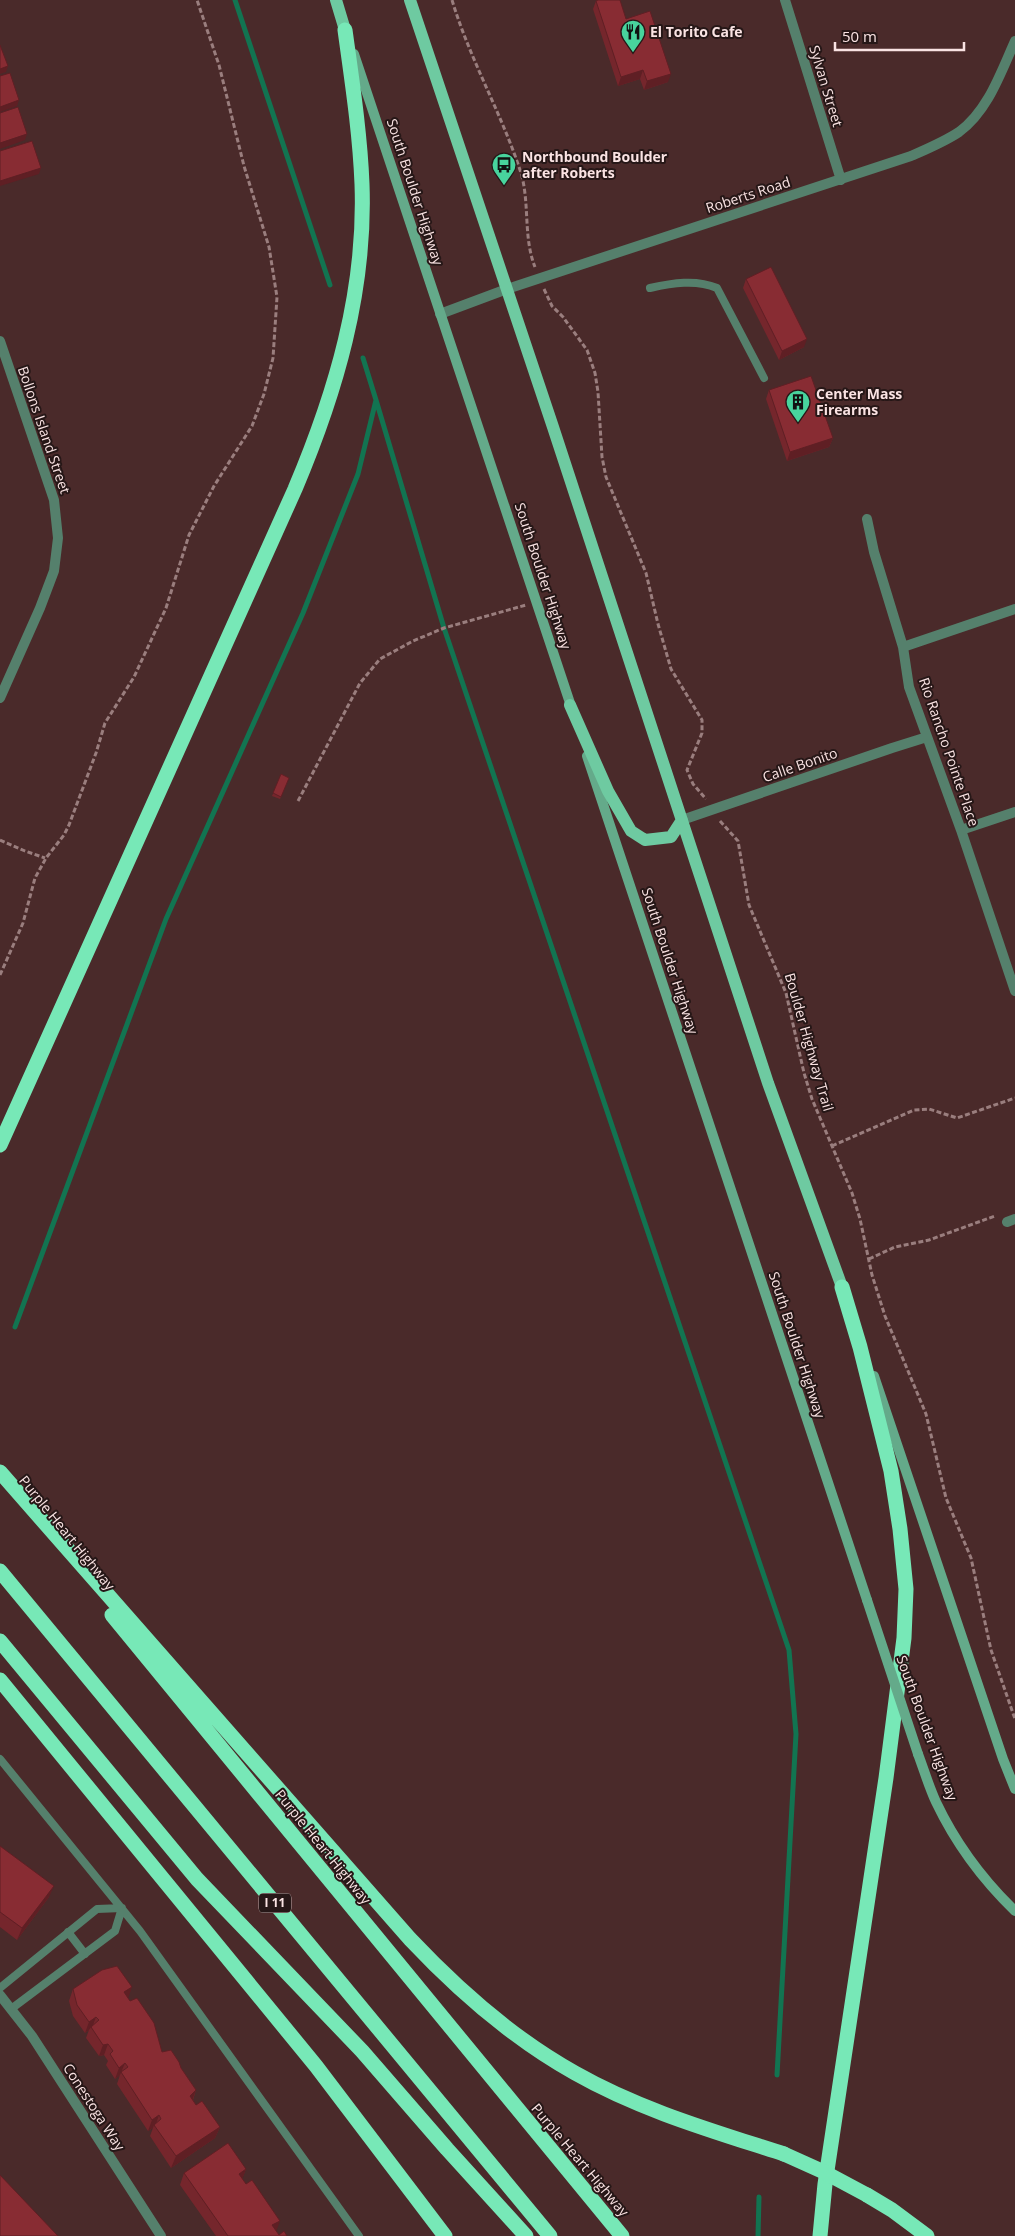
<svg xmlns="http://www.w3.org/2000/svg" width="1015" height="2236" font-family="'Open Sans',sans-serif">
  <rect width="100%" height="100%" fill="#4a2a2a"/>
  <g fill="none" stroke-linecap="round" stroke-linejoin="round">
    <!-- stream -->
    <path stroke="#127451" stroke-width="5" d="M 235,0 L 330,285
      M 376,400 L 444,628 L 789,1650 L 796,1734 L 777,2075
      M 15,1327 L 166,919 L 303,613 L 358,474 L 376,400 L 363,358
      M 758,2236 L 759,2197"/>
    <!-- path -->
    <path stroke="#9a7e7e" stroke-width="3" stroke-dasharray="5 2.5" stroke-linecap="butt" d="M 452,0 C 470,60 502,114 521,173 C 530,204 523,237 535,267
      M 544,289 L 552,306 L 563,317 L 587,350 L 595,373 L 598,392 L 602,457 L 606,477 L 646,573 L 658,624 L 671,669 L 702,720 L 702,733 L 687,770 L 693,784 L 706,799
      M 298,801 L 360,683 L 380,659 L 413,641 L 444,628 L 526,605
      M 720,821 L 738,841 L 749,905 L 786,993 L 804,1073 L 812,1099 L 852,1193 L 860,1219 L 872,1275 L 885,1316 L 926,1414 L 946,1498 L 971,1558 L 991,1650 L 1015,1719
      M 0,840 L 25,851 L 45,858
      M 0,975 L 23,923 L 35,878 L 46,858 L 64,835 L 69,825 L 96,753 L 105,723 L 134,677 L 166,608 L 189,535 L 214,486 L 252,426 L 264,394 L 273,358 L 277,297 L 269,247 L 244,166 L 219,65 L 197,0
      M 832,1146 L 914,1110 L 929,1109 L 957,1118 L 1015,1098
      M 869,1259 L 895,1247 L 929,1240 L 995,1216"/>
    <!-- service -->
    <path stroke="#55806c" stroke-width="8" d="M 650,288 C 672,283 696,279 717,288 L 764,378
      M 0,1759 L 140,1931 L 359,2236
      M 68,1932 L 85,1954
      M 0,1988 L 97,1909 L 122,1908 L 115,1931 L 11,2009"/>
    <!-- minor -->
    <path stroke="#55806c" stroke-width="10" d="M 785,0 L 841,180
      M 440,314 L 507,289 L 911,156 C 927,149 944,142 959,132 C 988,111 1001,72 1015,41
      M 0,341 L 54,500 L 58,538 L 54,571 L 40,608 L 0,698
      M 867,519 L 874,552 L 903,647 L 909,687 L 961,830 L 1015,991
      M 903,647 L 1015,609
      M 682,820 L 892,748 L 927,737
      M 961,830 L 1015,812
      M 1007,1222 L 1015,1219
      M 0,1995 L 32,2036 L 161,2236"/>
    <!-- secondary -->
    <path stroke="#64aa8a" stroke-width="10" d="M 354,54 L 573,712
      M 587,756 L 867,1600
      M 874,1376 L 1003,1759 L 1015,1789
      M 918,1754 C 924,1770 929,1787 936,1802 C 955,1842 983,1880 1015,1911"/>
    <!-- primary -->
    <path stroke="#6ecaa1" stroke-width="12" d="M 336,0 L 345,30
      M 410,0 L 553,427 L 768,1083 L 842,1287
      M 570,705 L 608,791 L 631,831 L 645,840 L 671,837 L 682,820"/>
    <!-- motorway -->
    <path stroke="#77e8b7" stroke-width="15" d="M 0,1145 L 295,489 C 336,392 366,291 362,184 C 360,133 352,81 345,30
      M 0,1472 L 410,1939 C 459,1991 512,2038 575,2073 C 640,2110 713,2131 784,2154
      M 0,1571 L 550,2236
      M 112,1615 L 622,2236
      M 0,1641 L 197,1879 L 362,2051 L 447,2149 L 526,2236
      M 0,1680 L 316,2066 L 445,2236
      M 867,2195 L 892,2210 L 927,2236
      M 820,2236 L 825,2184 L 886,1778 L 904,1638 L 906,1589 L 900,1529 L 891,1471 L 860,1347 L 842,1287"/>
    <!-- secondary-bridge -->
    <path stroke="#64aa8a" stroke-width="10" d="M 867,1600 L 918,1754"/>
    <!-- motorway-bridge -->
    <path stroke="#77e8b7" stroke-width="15" d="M 784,2154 L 824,2172 L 867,2195"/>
  </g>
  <!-- wall -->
  <path fill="#75262c" d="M 596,1 L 626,19 L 668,82 L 644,90 L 640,79 L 618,86 L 593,9 Z
    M 746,279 L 804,347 L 779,360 L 743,288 Z
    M 769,390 L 833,438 L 829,447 L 787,461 L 766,399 Z
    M 281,774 L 289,778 L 280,799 L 272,796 Z
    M 0,1846 L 49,1897 L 17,1940 L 0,1927 Z
    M 73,1989 L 128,1998 L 162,2052 L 181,2068 L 196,2090 L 193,2100 L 196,2105 L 220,2127 L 215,2138 L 171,2168 L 150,2136 L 153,2128 L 148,2131 L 117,2084 L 120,2075 L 115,2079 L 106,2065 L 108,2061 L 104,2055 L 99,2056 L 86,2038 L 89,2030 L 85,2033 L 73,2016 L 69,2001 Z
    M 246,2169 L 242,2179 L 279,2235 L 287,2236 L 216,2236 L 180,2185 L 184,2173 Z"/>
  <!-- shaded-wall -->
  <path fill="#5f1f24" d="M 8,66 L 6,72 L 0,74 L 0,69 Z
    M 643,70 L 640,79 L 618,86 L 621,77 Z
    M 671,74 L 668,82 L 644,90 L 647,81 Z
    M 19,100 L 17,106 L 0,112 L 0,107 Z
    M 27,134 L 25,140 L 0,149 L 0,143 Z
    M 41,168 L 39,174 L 0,186 L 0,181 Z
    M 807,339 L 804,347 L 779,360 L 782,351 Z
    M 833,438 L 829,447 L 787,461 L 790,452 Z
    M 54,1886 L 49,1897 L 17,1940 L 22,1928 Z
    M 132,1987 L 128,1999 L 124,1992 Z
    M 96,2017 L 92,2028 L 91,2027 L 89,2030 L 85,2033 L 89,2022 Z
    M 108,2044 L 104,2055 L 99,2056 L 103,2045 Z
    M 125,2063 L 120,2075 L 115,2079 L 119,2068 Z
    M 196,2090 L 192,2101 L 190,2096 Z
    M 159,2115 L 155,2127 L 154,2125 L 153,2128 L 148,2131 L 152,2120 Z
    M 220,2127 L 215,2138 L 171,2168 L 176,2156 Z
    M 246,2169 L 242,2180 L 239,2174 Z
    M 280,2221 L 276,2232 L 272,2225 Z"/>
  <!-- building -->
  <path fill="#882c33" stroke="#5f1f24" d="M 598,0 L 620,0 L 626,19 L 650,11 L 671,74 L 647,81 L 643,70 L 621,77 L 596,1 Z
    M 0,45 L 8,66 L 0,69 Z
    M 10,73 L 19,100 L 0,107 L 0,76 Z
    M 18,107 L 27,134 L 0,143 L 0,113 Z
    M 32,141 L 41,168 L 0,181 L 0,151 Z
    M 771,267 L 807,339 L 782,351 L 746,279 Z
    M 811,376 L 833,438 L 790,452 L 769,390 Z
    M 281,774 L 289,778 L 281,797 L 273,793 Z
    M 0,1846 L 54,1886 L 22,1928 L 0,1912 Z
    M 117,1966 L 132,1987 L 124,1992 L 130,2001 L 137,1998 L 154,2023 L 162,2052 L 171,2050 L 179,2062 L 181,2068 L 196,2090 L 190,2096 L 196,2105 L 202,2101 L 220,2127 L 176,2156 L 154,2125 L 161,2119 L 159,2115 L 152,2120 L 121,2072 L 128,2067 L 125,2063 L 119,2068 L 110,2054 L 113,2051 L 108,2044 L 103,2045 L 91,2027 L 99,2020 L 96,2017 L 89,2022 L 77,2005 L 73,1989 L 102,1970 Z
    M 228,2143 L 246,2169 L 239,2174 L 246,2184 L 252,2180 L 280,2221 L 272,2225 L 279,2235 L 284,2231 L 287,2236 L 228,2236 L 184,2173 Z
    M 0,2175 L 58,2236 L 0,2236 Z"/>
  <!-- icons -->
  <defs>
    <symbol id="restaurant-pin" viewBox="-11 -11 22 30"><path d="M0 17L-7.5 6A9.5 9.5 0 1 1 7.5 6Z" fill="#48d49d" stroke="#261717"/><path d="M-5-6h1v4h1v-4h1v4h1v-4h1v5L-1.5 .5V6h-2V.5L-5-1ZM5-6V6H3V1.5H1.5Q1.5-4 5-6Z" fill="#111"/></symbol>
    <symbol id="bus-pin" viewBox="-11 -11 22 30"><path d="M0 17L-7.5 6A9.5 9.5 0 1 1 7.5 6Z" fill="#48d49d" stroke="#261717"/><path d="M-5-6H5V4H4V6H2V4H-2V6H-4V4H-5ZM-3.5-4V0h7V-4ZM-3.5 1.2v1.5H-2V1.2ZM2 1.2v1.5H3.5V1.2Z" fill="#111"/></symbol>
    <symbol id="building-pin" viewBox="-11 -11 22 30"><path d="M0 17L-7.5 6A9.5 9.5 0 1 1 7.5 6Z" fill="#48d49d" stroke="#261717"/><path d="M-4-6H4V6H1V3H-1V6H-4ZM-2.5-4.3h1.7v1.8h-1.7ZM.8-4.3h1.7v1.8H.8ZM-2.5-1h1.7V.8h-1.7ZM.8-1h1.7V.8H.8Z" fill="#111"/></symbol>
  </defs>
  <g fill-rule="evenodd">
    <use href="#restaurant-pin" x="619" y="18" width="28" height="38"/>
    <use href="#bus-pin" x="490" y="151" width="28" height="38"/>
    <use href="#building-pin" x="784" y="388" width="28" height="38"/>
  </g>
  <g text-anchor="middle" stroke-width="4" stroke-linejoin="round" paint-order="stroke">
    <!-- shield labels -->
    <rect fill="#261717" stroke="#baa6a6" stroke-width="1" x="259" y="1893.5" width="32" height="19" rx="4"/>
    <g font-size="12" font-weight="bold" fill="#fae3e3">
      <text x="275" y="1907">I 11</text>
    </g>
    <!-- poi labels -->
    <g font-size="14" font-weight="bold" fill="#fae3e3" stroke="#261717" text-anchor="start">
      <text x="650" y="37">El Torito Cafe</text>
      <text x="522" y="162">Northbound Boulder<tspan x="522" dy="16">after Roberts</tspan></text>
      <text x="816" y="399">Center Mass<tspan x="816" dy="16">Firearms</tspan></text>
    </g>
    <!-- street labels -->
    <g font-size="14" fill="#fae3e3" stroke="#261717">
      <text transform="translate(826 86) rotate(73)" y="5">Sylvan Street</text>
      <text transform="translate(415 192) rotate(72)" y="5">South Boulder Highway</text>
      <text transform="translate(748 195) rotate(-18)" y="5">Roberts Road</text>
      <text transform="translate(44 430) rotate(71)" y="5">Bollons Island Street</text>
      <text transform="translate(543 576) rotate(72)" y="5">South Boulder Highway</text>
      <text transform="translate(949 752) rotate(71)" y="5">Rio Rancho Pointe Place</text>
      <text transform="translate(800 765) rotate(-19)" y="5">Calle Bonito</text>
      <text transform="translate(670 961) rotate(72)" y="5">South Boulder Highway</text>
      <text transform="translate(809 1042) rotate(74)" y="5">Boulder Highway Trail</text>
      <text transform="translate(797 1345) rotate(72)" y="5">South Boulder Highway</text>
      <text transform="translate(67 1533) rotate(51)" y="5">Purple Heart Highway</text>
      <text transform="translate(927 1728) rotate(70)" y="5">South Boulder Highway</text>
      <text transform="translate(323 1847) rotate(51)" y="5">Purple Heart Highway</text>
      <text transform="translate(94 2107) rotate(57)" y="5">Conestoga Way</text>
      <text transform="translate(580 2160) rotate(50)" y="5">Purple Heart Highway</text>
    </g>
  </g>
  <!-- scale -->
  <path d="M835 42v8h129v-8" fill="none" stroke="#fae3e3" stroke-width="2.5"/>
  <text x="842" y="42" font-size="15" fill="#fae3e3" stroke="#261717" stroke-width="4" paint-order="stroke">50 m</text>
</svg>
